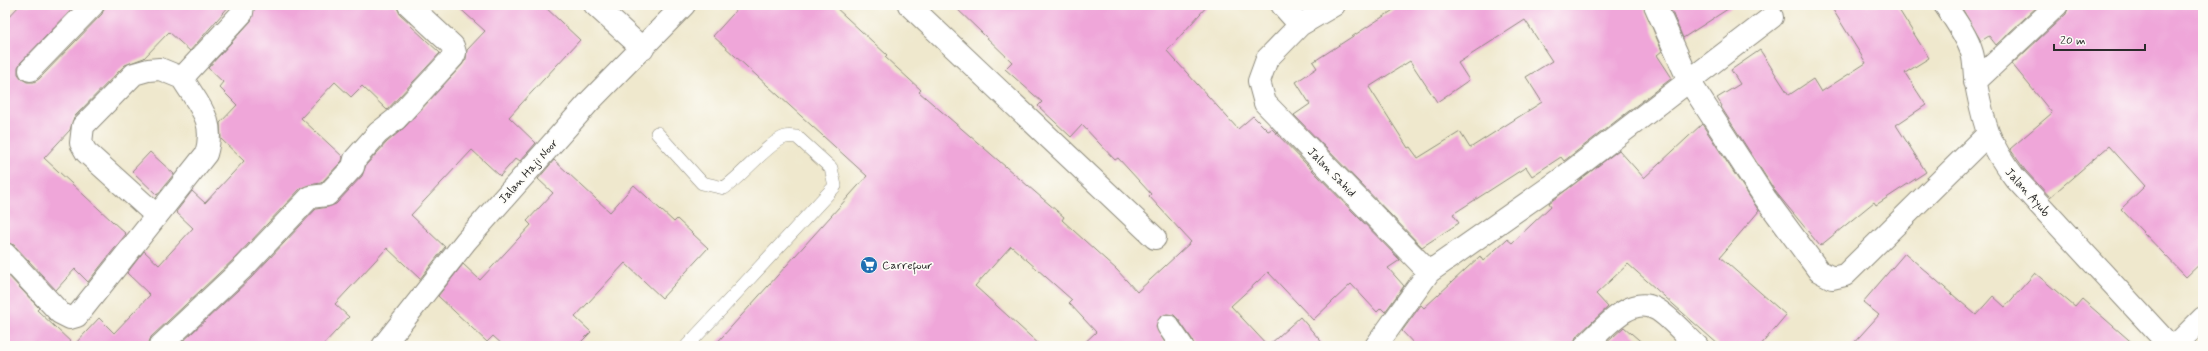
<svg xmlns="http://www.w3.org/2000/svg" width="2208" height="351" font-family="Mynerve,sans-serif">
  <rect width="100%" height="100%" fill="#fdfcf7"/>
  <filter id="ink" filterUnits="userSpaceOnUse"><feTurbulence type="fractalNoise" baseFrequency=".025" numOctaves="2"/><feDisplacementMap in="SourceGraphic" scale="8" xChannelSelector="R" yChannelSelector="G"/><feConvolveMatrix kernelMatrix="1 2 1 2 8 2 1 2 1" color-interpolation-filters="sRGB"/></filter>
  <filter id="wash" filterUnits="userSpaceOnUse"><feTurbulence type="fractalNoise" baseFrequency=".012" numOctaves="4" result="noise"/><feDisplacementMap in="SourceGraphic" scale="16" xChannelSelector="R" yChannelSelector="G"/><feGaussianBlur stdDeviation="0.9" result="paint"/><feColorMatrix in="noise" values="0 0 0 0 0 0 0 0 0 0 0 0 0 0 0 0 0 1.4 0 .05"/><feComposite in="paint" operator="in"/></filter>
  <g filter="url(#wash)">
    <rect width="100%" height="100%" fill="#efe8cd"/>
    <g id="blocks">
      <!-- building -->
      <path fill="#efa6d9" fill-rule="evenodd" d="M 20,5 L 76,5 L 21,62 L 18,67 L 18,74 L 22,79 L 27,82 L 34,82 L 39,79 L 102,14 L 105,5 L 230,5 L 190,51 L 169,32 L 144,58 L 125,65 L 74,117 L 70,130 L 44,158 L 126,234 L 88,282 L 75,269 L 56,290 L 14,245 L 5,242 L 5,21 Z
        M 255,5 L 396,5 L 400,14 L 411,24 L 410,25 L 440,53 L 387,110 L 362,86 L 351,97 L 335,82 L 301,118 L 343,157 L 342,161 L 321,183 L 309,185 L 301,188 L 234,259 L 151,337 L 148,346 L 5,346 L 5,272 L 39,308 L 37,310 L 74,345 L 99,318 L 114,333 L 150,295 L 127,273 L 144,251 L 159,265 L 193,228 L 176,212 L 192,191 L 205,203 L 244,161 L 221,139 L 220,123 L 237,105 L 219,87 L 223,82 L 208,68 L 251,21 Z
        M 456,5 L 543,5 L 580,40 L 509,117 L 536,143 L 520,161 L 516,158 L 500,176 L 472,150 L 411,215 L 445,247 L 420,279 L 387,248 L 335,304 L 349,317 L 322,346 L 178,346 L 252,277 L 316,209 L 328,207 L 336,204 L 362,176 L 366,165 L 387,142 L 405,127 L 462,65 L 466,59 L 467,50 L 485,31 Z
        M 741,5 L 833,5 L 887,55 L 885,57 L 921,90 L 919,92 L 1064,217 L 1062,220 L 1117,270 L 1137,292 L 1191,242 L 1149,196 L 1151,194 L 1118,158 L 1115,160 L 1082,125 L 1071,137 L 1038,106 L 1042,102 L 1005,69 L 1012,62 L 953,5 L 1208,5 L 1167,51 L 1238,129 L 1253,116 L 1268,131 L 1272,129 L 1400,260 L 1388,268 L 1404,286 L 1385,312 L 1381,308 L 1377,312 L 1351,284 L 1313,320 L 1268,272 L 1231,306 L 1268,346 L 1300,317 L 1325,346 L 1194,346 L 1192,339 L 1178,319 L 1174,315 L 1167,314 L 1161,316 L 1156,327 L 1167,346 L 1081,346 L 1096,332 L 1069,303 L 1072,300 L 1011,246 L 975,286 L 1041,346 L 714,346 L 867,176 L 713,36 Z
        M 1401,5 L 1643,5 L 1662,51 L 1657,55 L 1672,78 L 1564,161 L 1561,157 L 1532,176 L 1526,167 L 1453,214 L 1459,223 L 1422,247 L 1294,115 L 1310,104 L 1296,82 L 1317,68 L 1313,62 ZM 1525,20 L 1552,61 L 1526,77 L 1542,102 L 1470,148 L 1460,132 L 1418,158 L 1410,147 L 1408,148 L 1369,87 L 1410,61 L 1437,102 L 1469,80 L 1458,63 Z
        M 1669,5 L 1734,5 L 1683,38 Z
        M 1830,5 L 1896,5 L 1929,58 L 1905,73 L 1926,105 L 1896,125 L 1926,172 L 1876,205 L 1874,202 L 1820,246 L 1775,191 L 1721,107 L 1722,106 L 1717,98 L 1740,84 L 1731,70 L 1760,50 L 1789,95 L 1813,79 L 1821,92 L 1866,63 Z
        M 1960,5 L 2039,5 L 1996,45 L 1989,36 L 1981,41 Z
        M 2069,5 L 2203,5 L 2203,261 L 2186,277 L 2121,209 L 2145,186 L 2109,146 L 2050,197 L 2025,170 L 2010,149 L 2052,113 L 2012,64 L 2066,14 Z
        M 1702,124 L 1759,211 L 1720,257 L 1786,315 L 1760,346 L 1720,346 L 1628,264 L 1596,294 L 1608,307 L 1576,337 L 1573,346 L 1416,346 L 1402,331 L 1421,305 L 1424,308 L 1480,256 L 1483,261 L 1507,239 L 1512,243 L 1551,206 L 1549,203 L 1619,150 L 1644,178 Z
        M 150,152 L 174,174 L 157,195 L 132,171 Z
        M 554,160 L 610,212 L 634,185 L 674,222 L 677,219 L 708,248 L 662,298 L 625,263 L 575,317 L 591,332 L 577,346 L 504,346 L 493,336 L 487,342 L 438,296 L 463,264 L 480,280 L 531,225 L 527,221 L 553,193 L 538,179 Z
        M 1905,253 L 1976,315 L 1993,296 L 2005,307 L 2035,273 L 2075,307 L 2082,299 L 2136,346 L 1851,346 L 1879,315 L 1863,302 Z
        M 1624,327 L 1646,346 L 1603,346 Z"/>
    </g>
  </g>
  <g filter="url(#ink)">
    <use href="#blocks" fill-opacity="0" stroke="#8d8a7c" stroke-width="1"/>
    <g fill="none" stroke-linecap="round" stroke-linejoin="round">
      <defs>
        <path id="lane" d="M 657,133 L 702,183 L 724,188 C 742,176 768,143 785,137 C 788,136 794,137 797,137 L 831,168 L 835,186 L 687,346"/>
        <path id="street" d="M 595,5 L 643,49
          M 909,5 L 1155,238
          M 1282,5 L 1300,25
          M 1334,5 L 1300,25 L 1267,59 L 1259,81 L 1265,103 L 1429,272 L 1376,346
          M 1655,5 L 1689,81 L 1765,198 L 1819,271 L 1832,278 L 1845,275 L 1987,135
          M 1945,5 C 1955,20 1967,36 1972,53 C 1975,63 1974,74 1976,84 C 1984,125 1989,145 2015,178 L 2170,346
          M 30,70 L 93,5
          M 1975,82 L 2057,5
          M 157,216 L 86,152 L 81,143 L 83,126 L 134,74 L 148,70 L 160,69 L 182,78
          M 5,254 L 60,313 L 70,318 L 77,316 L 206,154 C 216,120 199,106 182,78 L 242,13 L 243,5
          M 1429,272 L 1560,180 L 1772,17
          M 1168,326 L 1182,346
          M 160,346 L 243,268 L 310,197 L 327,195 L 353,167 L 355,159 L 378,133 L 396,119 L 453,57 L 455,53 L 453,46 L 409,5
          M 383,346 L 466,241 L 590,101 L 684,5
          M 1585,346 C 1603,330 1630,294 1656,309 C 1668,315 1686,336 1697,346"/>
        <path id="secondary" d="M 2175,346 L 2203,318"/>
      </defs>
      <!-- lane casing -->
      <use href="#lane" stroke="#8d8a7c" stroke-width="14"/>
      <!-- street casing -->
      <use href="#street" stroke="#8d8a7c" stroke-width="24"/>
      <!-- secondary casing -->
      <use href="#secondary" stroke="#8d8a7c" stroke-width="24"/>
      <!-- lane -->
      <use href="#lane" stroke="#fff" stroke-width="13"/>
      <!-- street -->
      <use href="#street" stroke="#fff" stroke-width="22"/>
      <!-- secondary -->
      <use href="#secondary" stroke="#fff" stroke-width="22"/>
    </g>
  </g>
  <!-- icons -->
  <defs>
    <symbol id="supermarket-disc" viewBox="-11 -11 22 22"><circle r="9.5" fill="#1f6fb2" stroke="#fdfcf7"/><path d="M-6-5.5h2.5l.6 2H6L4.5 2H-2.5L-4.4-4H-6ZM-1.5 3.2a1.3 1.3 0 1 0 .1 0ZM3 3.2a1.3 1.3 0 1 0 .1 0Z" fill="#fff"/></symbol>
  </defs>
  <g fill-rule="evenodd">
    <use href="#supermarket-disc" x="859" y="255" width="20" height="20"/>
  </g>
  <g text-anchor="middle" stroke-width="3.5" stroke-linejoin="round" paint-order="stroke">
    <!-- street labels -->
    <g font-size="12" fill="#2b2b2b" stroke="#fdfcf7">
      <text transform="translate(528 171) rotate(-48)" y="4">Jalan Haji Noor</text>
      <text transform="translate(1332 172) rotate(46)" y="4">Jalan Sahid</text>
      <text transform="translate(2028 192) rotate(48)" y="4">Jalan Ayub</text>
    </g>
    <!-- poi labels -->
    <g font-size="12" fill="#2b2b2b" stroke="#fdfcf7" text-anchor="start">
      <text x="882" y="269">Carrefour</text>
    </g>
  </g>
  <!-- margin -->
  <rect width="2208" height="351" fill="none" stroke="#fdfcf7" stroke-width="20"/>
  <!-- scale -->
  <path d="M2054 44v6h91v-6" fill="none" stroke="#2b2b2b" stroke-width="2"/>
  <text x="2060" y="44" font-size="12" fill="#2b2b2b" stroke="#fdfcf7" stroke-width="3" paint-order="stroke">20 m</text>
</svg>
